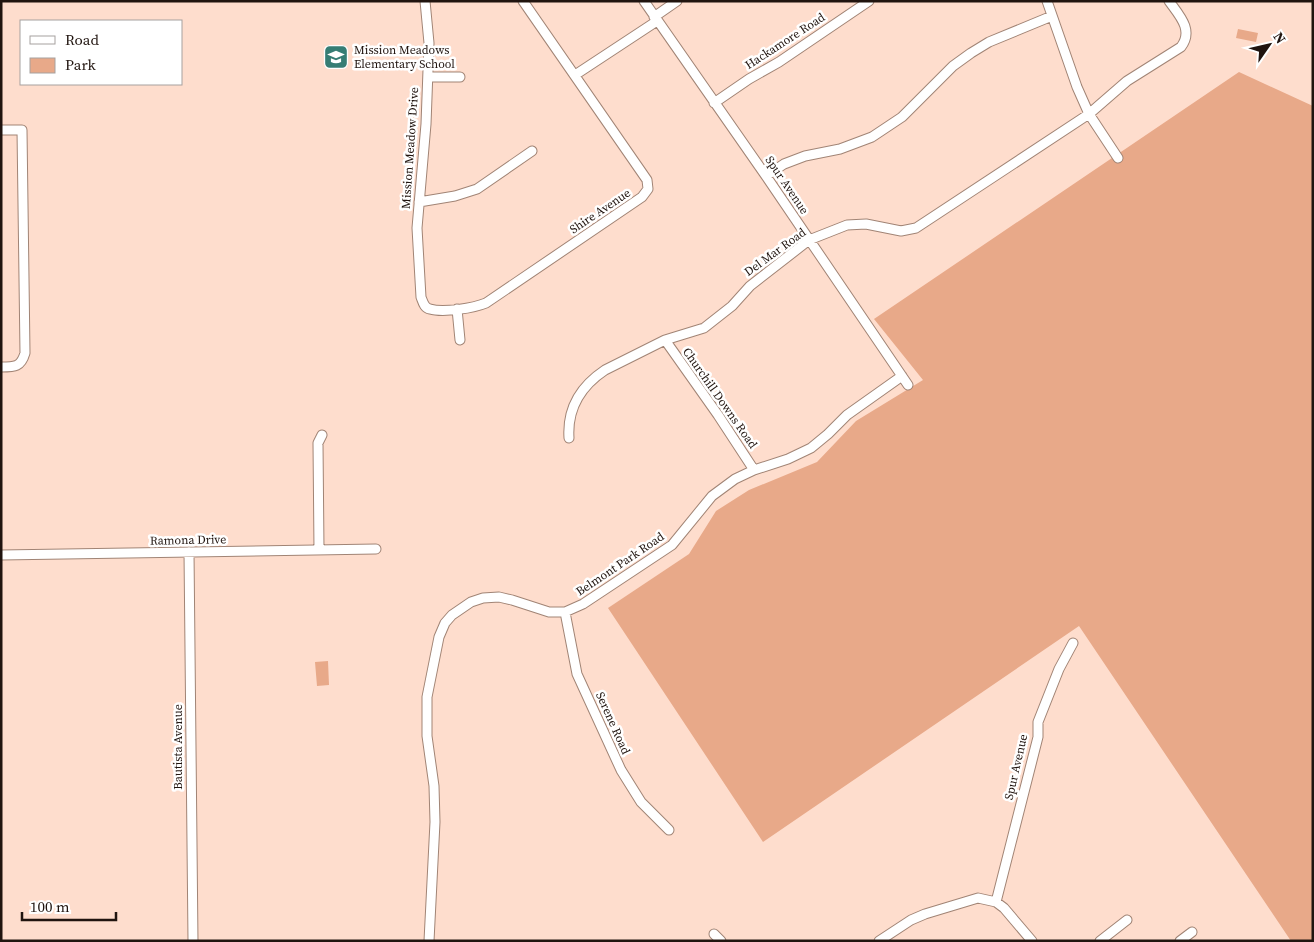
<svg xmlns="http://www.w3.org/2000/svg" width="1314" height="942" font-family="'Source Serif 4',serif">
  <rect width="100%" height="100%" fill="#feddcd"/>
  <!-- green -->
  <path fill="#e8a989" d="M 1238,29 L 1258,33 L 1256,42 L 1236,38 Z
    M 1239,72 L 1313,106 L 1313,941 L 1291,941 L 1079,626 L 763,842 L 608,608 L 689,554 L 716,511 L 749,490 L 817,462 L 856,421 L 923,380 L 874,319 Z
    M 328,661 L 329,685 L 317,686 L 315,662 Z"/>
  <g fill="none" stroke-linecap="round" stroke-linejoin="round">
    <defs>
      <path id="minor" d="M 425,1 L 429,43 L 426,124 L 417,228 L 421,297 C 423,302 424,308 430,309 C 443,313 474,308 486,303 L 642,197 L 648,189 L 647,180 L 523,1
        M 644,1 L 766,176 L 908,385
        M 1047,1 L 1077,87 L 1089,114 L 1118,158
        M 654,17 L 677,1
        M 575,75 L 657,21
        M 428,77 L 460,77
        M 714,103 L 749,79 L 779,62 L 869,1
        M 1,130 L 22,130 L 25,353 C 21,367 15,367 1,367
        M 766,176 L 784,164 L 805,156 L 840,149 L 872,137 L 902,117 L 953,66 L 971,53 L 989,42 L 1052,16
        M 419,202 L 455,196 L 477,189 L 532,151
        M 457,309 L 460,340
        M 665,340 L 718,415 L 754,470
        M 569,438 C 567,408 581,386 605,370 L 665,340 L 704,328 L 732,306 L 750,286 L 809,240 L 847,225 L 866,224 L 901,231 L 916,228 L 1089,114 L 1127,81 L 1181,47 C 1194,30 1179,15 1169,1
        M 319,550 L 318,443 L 322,435
        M 189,552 L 193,941
        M 1,555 L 376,549
        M 565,612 L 577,674 L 621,770 L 641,802 L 669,830
        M 996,902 L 1038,737 L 1038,722 L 1059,669 L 1073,643
        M 714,934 L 721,941
        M 429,941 L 435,822 L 434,786 L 427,736 L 427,697 L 439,637 L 445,623 L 452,615 L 471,602 L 483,598 L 499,597 L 512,600 L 549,612 L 565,612 L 583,604 L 672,545 L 712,496 L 735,479 L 754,470 L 788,459 L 811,448 L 828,434 L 847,415 L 902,376
        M 879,941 L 911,920 L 925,914 L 978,898 L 996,902 L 1004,908 L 1032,941
        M 1100,941 L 1127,920
        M 1180,941 L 1192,932"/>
    </defs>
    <!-- minor casing -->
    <use href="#minor" stroke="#a18475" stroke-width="11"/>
    <!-- minor -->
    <use href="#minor" stroke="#fff" stroke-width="9"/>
  </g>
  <!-- icons -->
  <defs>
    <symbol id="school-square" viewBox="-11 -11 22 22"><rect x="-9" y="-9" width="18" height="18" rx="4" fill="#367d74" stroke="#fff"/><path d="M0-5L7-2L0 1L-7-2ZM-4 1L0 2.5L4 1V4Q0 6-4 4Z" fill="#fff"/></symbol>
  </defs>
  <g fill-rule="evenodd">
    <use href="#school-square" x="322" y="43" width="28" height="28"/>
  </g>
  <g text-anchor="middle" stroke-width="5" stroke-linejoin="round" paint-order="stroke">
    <!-- street labels -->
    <g font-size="12" fill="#20140f" stroke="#fff">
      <text transform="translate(785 41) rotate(-33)" y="4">Hackamore Road</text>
      <text transform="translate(410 148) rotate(-86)" y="4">Mission Meadow Drive</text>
      <text transform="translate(787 185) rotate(56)" y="4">Spur Avenue</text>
      <text transform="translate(600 211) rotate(-34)" y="4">Shire Avenue</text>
      <text transform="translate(775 252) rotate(-36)" y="4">Del Mar Road</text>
      <text transform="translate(720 398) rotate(55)" y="4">Churchill Downs Road</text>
      <text transform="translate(188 540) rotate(-1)" y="4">Ramona Drive</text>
      <text transform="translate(620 564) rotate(-34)" y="4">Belmont Park Road</text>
      <text transform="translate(613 723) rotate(66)" y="4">Serene Road</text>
      <text transform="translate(178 747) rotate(-90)" y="4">Bautista Avenue</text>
      <text transform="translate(1016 767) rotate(-77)" y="4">Spur Avenue</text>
    </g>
    <!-- poi labels -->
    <g font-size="12" fill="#20140f" stroke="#fff" text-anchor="start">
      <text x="354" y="54">Mission Meadows<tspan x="354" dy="14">Elementary School</tspan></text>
    </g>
  </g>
  <!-- border -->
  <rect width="1314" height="942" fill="none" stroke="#20140f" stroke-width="5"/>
  <!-- legend -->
  <rect x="20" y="20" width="162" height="65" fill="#ffffff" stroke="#a6a19f"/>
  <rect x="30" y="36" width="25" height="8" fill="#ffffff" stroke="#a6a19f"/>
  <text x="65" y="45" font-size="15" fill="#20140f">Road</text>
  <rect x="30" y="58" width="25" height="15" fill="#e8a989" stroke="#a6a19f"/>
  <text x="65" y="70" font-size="15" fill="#20140f">Park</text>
  <!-- north arrow -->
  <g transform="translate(1269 45) rotate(56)" stroke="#ffffff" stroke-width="4" paint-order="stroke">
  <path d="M0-4L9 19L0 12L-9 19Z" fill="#20140f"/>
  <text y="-8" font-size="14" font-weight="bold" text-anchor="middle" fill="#20140f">N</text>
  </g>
  <!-- scale -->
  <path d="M22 912v8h94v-8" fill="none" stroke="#20140f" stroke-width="2.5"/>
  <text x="30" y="912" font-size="15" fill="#20140f" stroke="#ffffff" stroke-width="4" paint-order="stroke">100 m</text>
</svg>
